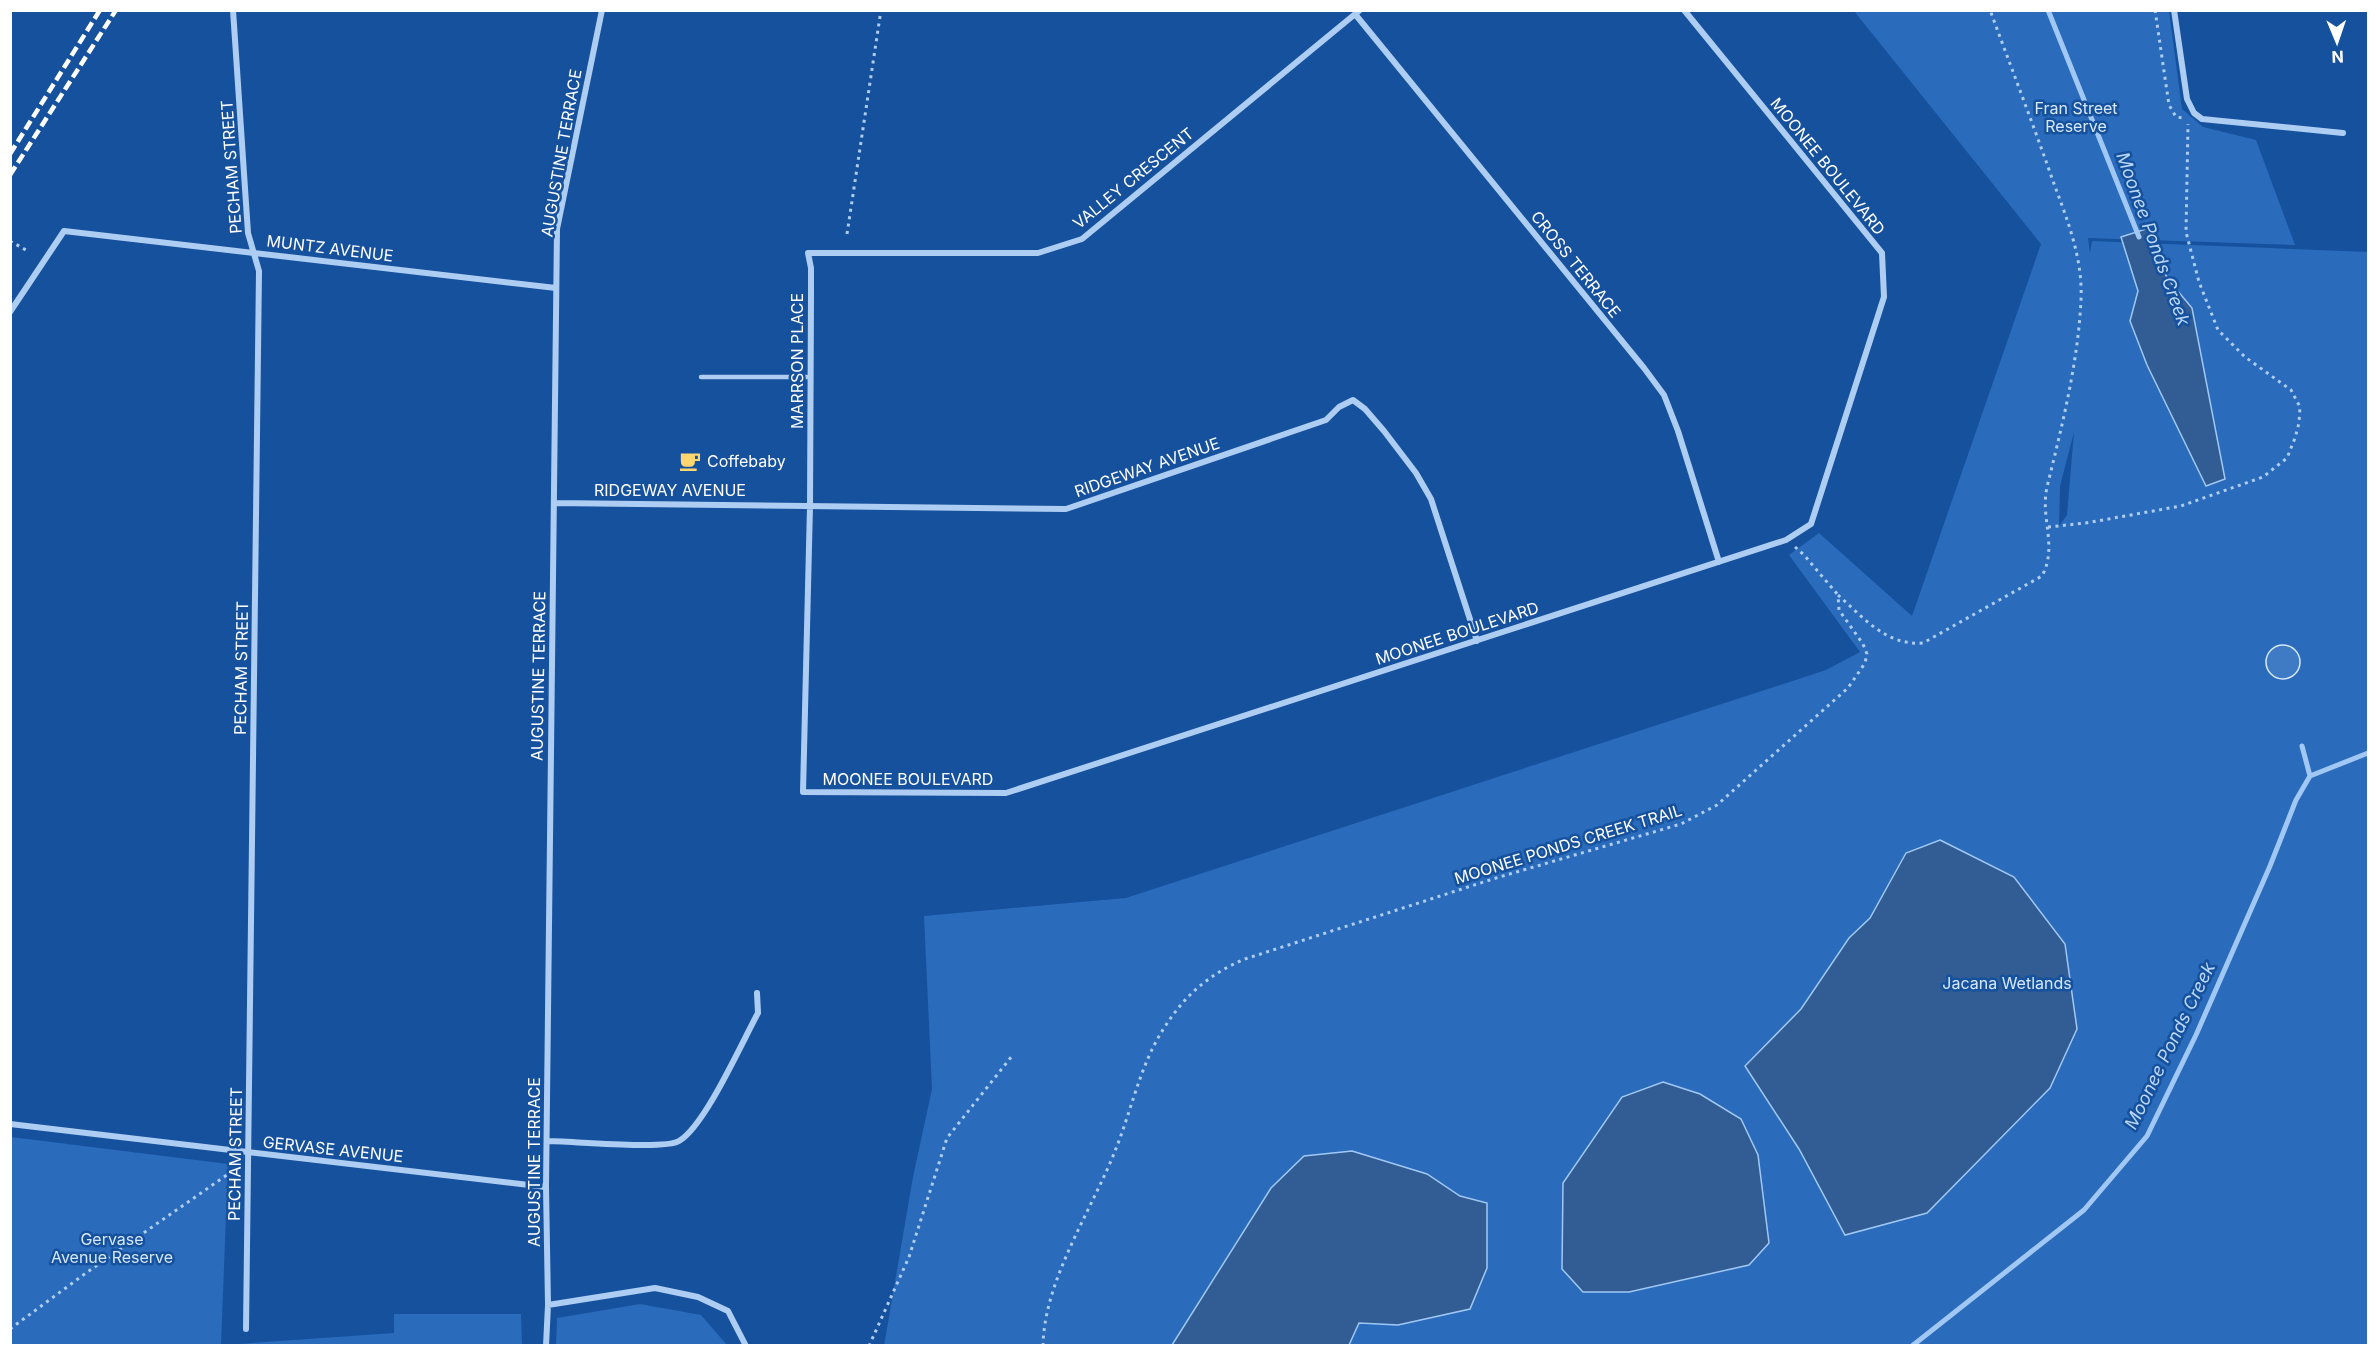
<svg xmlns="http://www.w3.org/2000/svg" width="2379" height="1356" font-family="Inter,sans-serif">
  <rect width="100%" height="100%" fill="#16519e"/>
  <!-- green -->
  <path fill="#2a6bbb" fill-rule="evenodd" d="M 1854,11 L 2169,11 L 2182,109 L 2203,127 L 2256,140 L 2295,245 L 2088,238 L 2090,253 L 2092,241 L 2368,252 L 2368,1345 L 884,1346 L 913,1177 L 932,1089 L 924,916 L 1126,898 L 1826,670 L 1860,652 L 1789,555 L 1819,533 L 1912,616 L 2041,244 ZM 2074,432 L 2067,515 L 2059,526 L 2060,486 Z
    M 11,1137 L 228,1164 L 221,1345 L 11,1345 Z
    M 640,1304 L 701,1315 L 727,1345 L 556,1345 L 557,1318 Z
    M 394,1314 L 521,1314 L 522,1345 L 223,1345 L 394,1333 Z"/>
  <!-- water -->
  <path fill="#315c94" stroke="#a1c8f5" stroke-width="1.5" d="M 2149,228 L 2167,278 L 2192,308 L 2225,479 L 2206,486 L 2147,365 L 2130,321 L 2138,291 L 2121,237 Z
    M 1940,840 L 2014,877 L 2065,944 L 2077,1029 L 2050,1088 L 1927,1213 L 1845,1235 L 1799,1149 L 1745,1066 L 1801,1009 L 1849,938 L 1870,918 L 1906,853 Z
    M 1663,1082 L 1700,1094 L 1741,1119 L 1758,1155 L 1769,1243 L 1749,1265 L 1629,1292 L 1583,1292 L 1562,1269 L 1563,1183 L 1622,1097 Z
    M 1352,1151 L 1427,1174 L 1460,1196 L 1487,1203 L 1487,1268 L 1470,1309 L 1398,1325 L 1359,1323 L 1349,1345 L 1172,1345 L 1271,1188 L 1304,1156 Z"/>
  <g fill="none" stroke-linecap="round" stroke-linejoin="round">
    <!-- stream -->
    <path stroke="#a1c8f5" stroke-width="5" d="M 2048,10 L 2139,237
      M 2310,776 L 2368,753
      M 1912,1346 L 2084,1210 L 2147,1136 L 2196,1035 L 2270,866 L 2296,800 L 2310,776 L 2302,746"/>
  </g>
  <!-- building -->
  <path fill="#3f7ac4" stroke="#d6e8fd" stroke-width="1.5" d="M2266 662a17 17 0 1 1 34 0a17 17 0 1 1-34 0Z"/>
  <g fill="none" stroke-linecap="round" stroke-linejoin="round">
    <!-- path -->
    <path stroke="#aecdf3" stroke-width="3" stroke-dasharray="3 4.5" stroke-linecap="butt" d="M 2155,10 L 2169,105 L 2176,117 L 2183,118
      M 847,234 L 881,10
      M 10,241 L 26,250
      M 2048,527 L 2086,523 L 2181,506 L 2263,477 L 2287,458 L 2295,438 L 2299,423 L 2300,407 L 2291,390 L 2245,357 L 2218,330 L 2199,282 L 2186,232 L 2188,124
      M 1795,547 L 1804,555 L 1838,595
      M 10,1329 L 86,1273 L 234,1170
      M 869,1346 L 909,1257 L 947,1138 L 1012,1056
      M 1043,1346 C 1044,1279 1093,1209 1117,1146 C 1133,1105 1141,1062 1166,1025 C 1186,994 1211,973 1245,959 L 1496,878 L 1681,824 L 1717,805 L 1848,688 L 1865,663 L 1867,654 L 1863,644 L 1839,610 L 1838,595 C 1863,617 1886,646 1923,643 L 2042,576 C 2058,546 2040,519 2047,487 C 2062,426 2078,363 2081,300 C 2083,258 2067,219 2053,181 C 2033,124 2011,67 1990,10"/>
    <!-- lane -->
    <path stroke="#aecdf3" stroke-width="4.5" d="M 701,377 L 810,377"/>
    <!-- street -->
    <path stroke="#aecdf3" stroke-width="6" d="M 233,10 L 248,233 L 259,271 L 246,1329
      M 1360,10 L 1082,239 L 1038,253 L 808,253 L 811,268 L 811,296 L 810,506 L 803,792 L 1006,793 L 1786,540 L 1811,524 L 1884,297 L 1882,253 L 1684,10
      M 2174,10 L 2187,99 L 2194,113 L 2202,119 L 2343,133
      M 1355,14 L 1644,368 L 1664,395 L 1678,431 L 1719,562
      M 10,312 L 64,231 L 556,288
      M 554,503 L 1066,509 L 1326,420 L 1339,407 L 1353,400 L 1365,409 L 1384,431 L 1416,473 L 1431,499 L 1477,641
      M 10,1124 L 546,1187
      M 547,1141 C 570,1141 665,1150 679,1141 C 705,1126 742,1042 758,1013 L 757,993
      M 548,1305 L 655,1288 L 698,1297 L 728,1311 L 746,1346
      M 546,1346 L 548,1305 L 546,1187 L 557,229 L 602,10"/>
    <!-- rail -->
    <path stroke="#fff" stroke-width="4.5" stroke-dasharray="10 4.5" stroke-linecap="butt" d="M 10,154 L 100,10
      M 10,175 L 116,10"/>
  </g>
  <!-- icons -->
  <defs>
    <symbol id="cafe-bare" viewBox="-9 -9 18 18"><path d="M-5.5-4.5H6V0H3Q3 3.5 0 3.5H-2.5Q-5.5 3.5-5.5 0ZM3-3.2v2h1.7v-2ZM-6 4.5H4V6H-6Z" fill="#ffd670" stroke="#16519e" stroke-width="2.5" paint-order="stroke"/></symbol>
  </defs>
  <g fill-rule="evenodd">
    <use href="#cafe-bare" x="675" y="446" width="30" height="30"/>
  </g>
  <g text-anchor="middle" stroke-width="5" stroke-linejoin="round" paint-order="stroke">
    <!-- park labels -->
    <g font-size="16" fill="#d6e8fd" stroke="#16519e">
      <text x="2076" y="114">Fran Street<tspan x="2076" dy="18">Reserve</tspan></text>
      <text x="2007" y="989">Jacana Wetlands</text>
      <text x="112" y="1245">Gervase<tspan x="112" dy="18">Avenue Reserve</tspan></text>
    </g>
    <!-- street labels -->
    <g font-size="16" fill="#fff" stroke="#16519e">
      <text transform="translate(561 153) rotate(-80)" y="6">AUGUSTINE TERRACE</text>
      <text transform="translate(1828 166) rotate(51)" y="6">MOONEE BOULEVARD</text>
      <text transform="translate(231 167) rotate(-94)" y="6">PECHAM STREET</text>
      <text transform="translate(1133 178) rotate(-39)" y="6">VALLEY CRESCENT</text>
      <text transform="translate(330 248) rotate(7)" y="6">MUNTZ AVENUE</text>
      <text transform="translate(1576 264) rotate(51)" y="6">CROSS TERRACE</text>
      <text transform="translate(797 361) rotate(-90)" y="6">MARRSON PLACE</text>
      <text transform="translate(1147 467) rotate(-19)" y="6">RIDGEWAY AVENUE</text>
      <text x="670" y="496">RIDGEWAY AVENUE</text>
      <text transform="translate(1457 633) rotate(-18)" y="6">MOONEE BOULEVARD</text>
      <text transform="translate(241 668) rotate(-89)" y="6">PECHAM STREET</text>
      <text transform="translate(538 676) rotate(-89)" y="6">AUGUSTINE TERRACE</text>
      <text x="908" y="785">MOONEE BOULEVARD</text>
      <text transform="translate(1568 844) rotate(-17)" y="6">MOONEE PONDS CREEK TRAIL</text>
      <text transform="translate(333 1149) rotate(6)" y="6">GERVASE AVENUE</text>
      <text transform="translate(235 1154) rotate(-89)" y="6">PECHAM STREET</text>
      <text transform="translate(534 1162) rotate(-90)" y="6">AUGUSTINE TERRACE</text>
    </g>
    <!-- poi labels -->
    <g font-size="16" fill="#fff" stroke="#16519e" text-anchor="start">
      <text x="707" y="467">Coffebaby</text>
    </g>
    <!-- water labels -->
    <g font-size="18" font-style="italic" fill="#bbd7f9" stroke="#16519e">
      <text transform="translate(2153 239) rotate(70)" y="6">Moonee Ponds Creek</text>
      <text transform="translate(2170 1046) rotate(-64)" y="6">Moonee Ponds Creek</text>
    </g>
  </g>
  <!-- border -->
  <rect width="2379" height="1356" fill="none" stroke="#ffffff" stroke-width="24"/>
  <!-- north arrow -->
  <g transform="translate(2337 42) rotate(178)" stroke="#16519e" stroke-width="4.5" paint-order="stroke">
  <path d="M0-4.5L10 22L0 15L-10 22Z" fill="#ffffff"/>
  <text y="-9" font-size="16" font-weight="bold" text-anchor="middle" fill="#ffffff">N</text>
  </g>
</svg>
